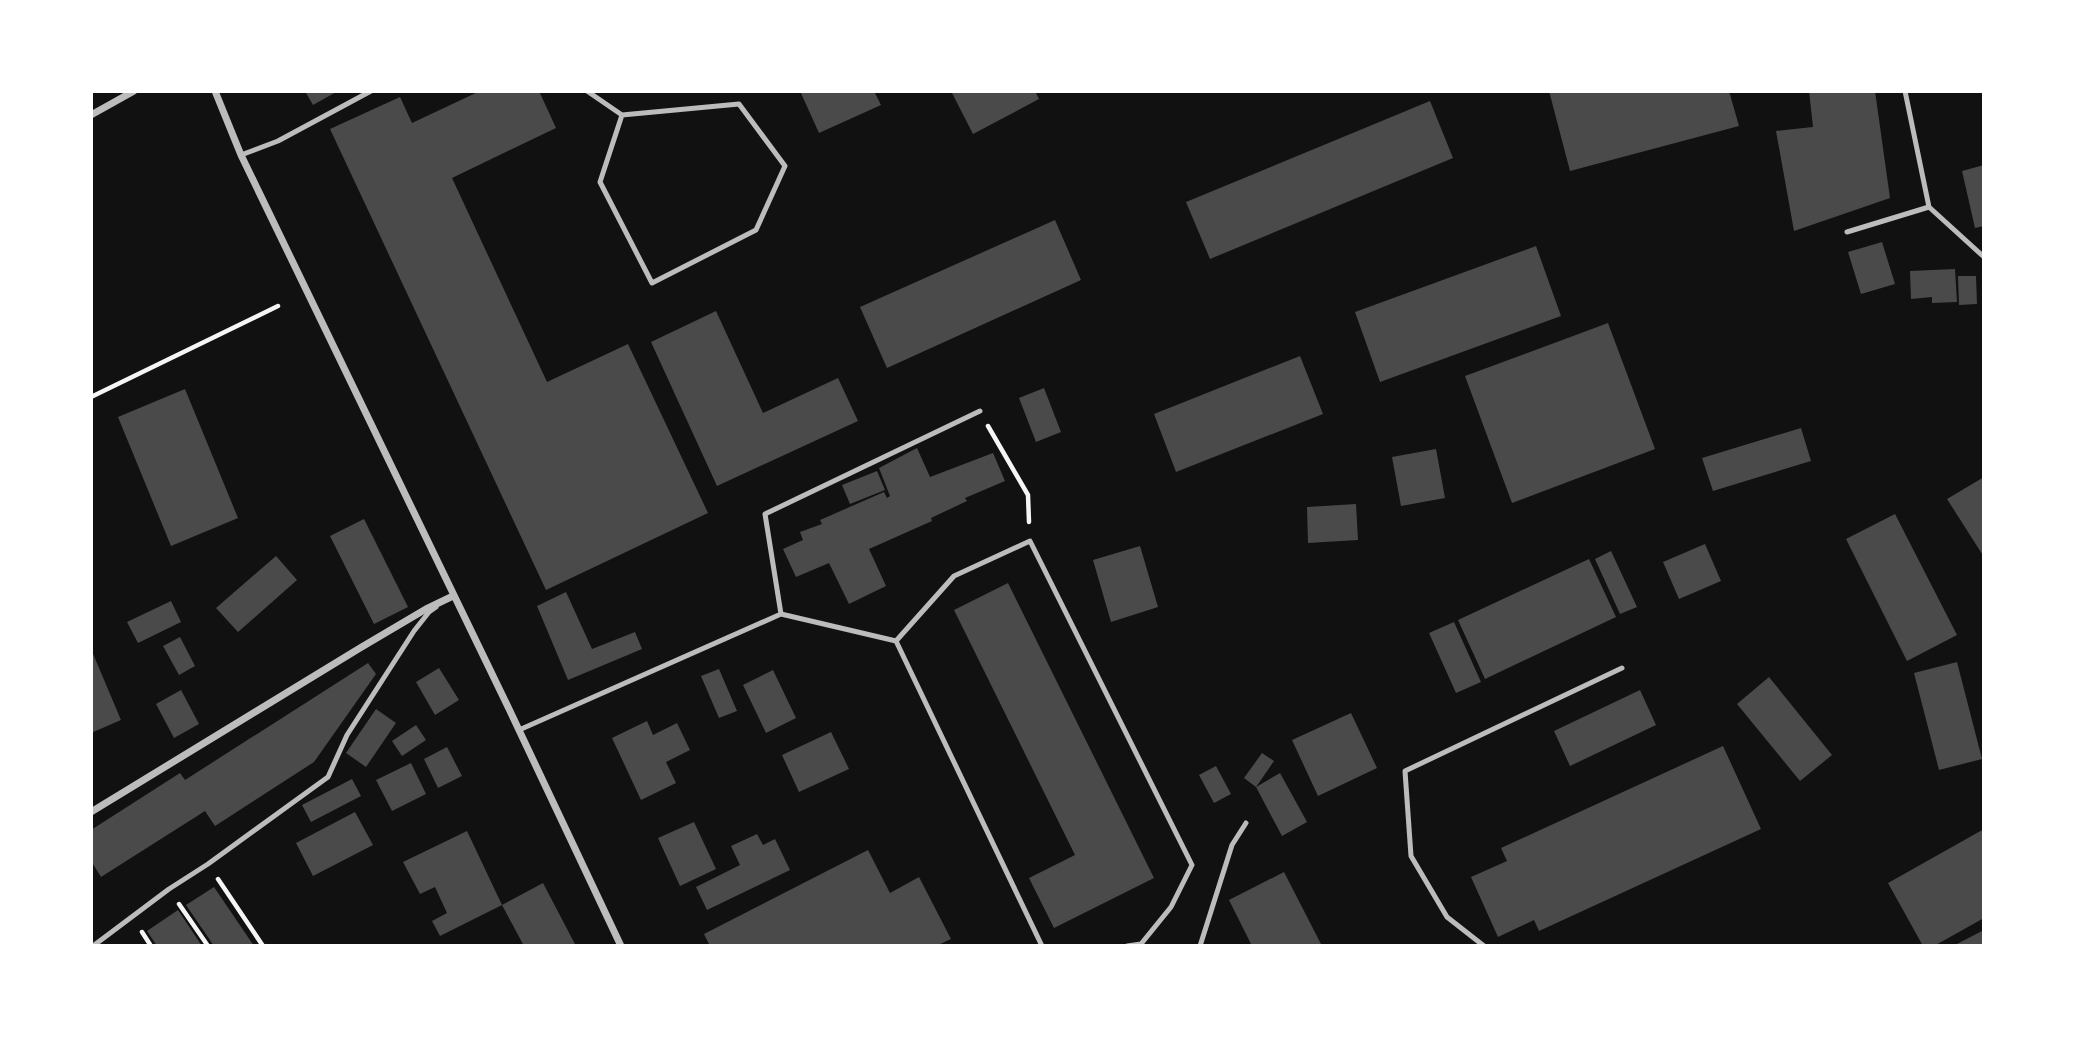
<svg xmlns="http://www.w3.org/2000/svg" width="2075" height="1037" font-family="'Roboto Condensed',sans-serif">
  <rect width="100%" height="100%" fill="#111"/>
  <!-- building -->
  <path fill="#4a4a4a" d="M 305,91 L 338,91 L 313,105 Z
    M 480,91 L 539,91 L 556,128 L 452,178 L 547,382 L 628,344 L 708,513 L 546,590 L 330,129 L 400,97 L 412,123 Z
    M 800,91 L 874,91 L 881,105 L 819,133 Z
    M 951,91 L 1035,91 L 1039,99 L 973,134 Z
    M 1549,91 L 1729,91 L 1739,126 L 1570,171 Z
    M 1809,91 L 1875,91 L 1890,198 L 1794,231 L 1776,131 L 1813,127 Z
    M 1430,101 L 1453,158 L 1210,259 L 1186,202 Z
    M 1984,165 L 1984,226 L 1975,228 L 1962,171 Z
    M 1055,220 L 1081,280 L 887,368 L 860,307 Z
    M 1882,242 L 1895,284 L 1861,294 L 1848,252 Z
    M 1536,246 L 1561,316 L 1380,382 L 1355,312 Z
    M 1955,269 L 1957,302 L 1932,303 L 1932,297 L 1911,299 L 1910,271 Z
    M 1958,276 L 1976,276 L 1977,304 L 1959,305 Z
    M 716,311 L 763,413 L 838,378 L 858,421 L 717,486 L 651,342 Z
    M 1608,323 L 1655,449 L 1512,503 L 1465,376 Z
    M 1300,356 L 1323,414 L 1176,472 L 1154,414 Z
    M 1044,388 L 1061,432 L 1036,442 L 1019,398 Z
    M 185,389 L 238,518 L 171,546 L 118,417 Z
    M 1801,428 L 1811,461 L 1713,491 L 1702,458 Z
    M 917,448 L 930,477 L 993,453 L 1005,481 L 965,498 L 967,501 L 931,518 L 932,521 L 869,549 L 886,586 L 849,604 L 829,563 L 796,577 L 783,549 L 803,540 L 800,532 L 822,524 L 820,520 L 884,492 L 887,498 L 890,496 L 879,468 Z
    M 1436,449 L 1445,498 L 1401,506 L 1392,457 Z
    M 877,471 L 885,490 L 850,504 L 842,485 Z
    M 1984,477 L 1984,557 L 1947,499 Z
    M 1356,504 L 1358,540 L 1308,543 L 1307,507 Z
    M 1895,514 L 1957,635 L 1907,661 L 1846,539 Z
    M 364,519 L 408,607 L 374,624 L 330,536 Z
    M 1705,544 L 1721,581 L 1679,599 L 1663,562 Z
    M 1140,546 L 1158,607 L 1111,622 L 1093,560 Z
    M 1611,551 L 1637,607 L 1620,614 L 1595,559 Z
    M 276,556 L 297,580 L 238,632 L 216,608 Z
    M 1589,559 L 1616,617 L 1485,679 L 1458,620 Z
    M 1008,583 L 1154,878 L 1054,928 L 1029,878 L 1075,855 L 954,610 Z
    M 566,592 L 592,649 L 635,632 L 642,649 L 568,680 L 537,606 Z
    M 171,601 L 181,622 L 138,643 L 127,622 Z
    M 1454,622 L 1481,682 L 1456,693 L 1429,633 Z
    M 180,637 L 195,666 L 179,675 L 163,646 Z
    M 91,649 L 121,720 L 91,733 Z
    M 1957,662 L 1982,759 L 1939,770 L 1914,673 Z
    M 368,663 L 376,674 L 314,762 L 215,826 L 205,811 L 101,877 L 91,861 L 91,830 L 180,773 L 185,780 Z
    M 439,668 L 459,700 L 435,715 L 416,682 Z
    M 719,669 L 737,711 L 719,718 L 701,676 Z
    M 773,670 L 796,718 L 766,733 L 743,685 Z
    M 1769,677 L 1832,755 L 1800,781 L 1737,704 Z
    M 181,690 L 199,724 L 174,738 L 156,704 Z
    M 1640,690 L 1656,725 L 1570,766 L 1554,731 Z
    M 376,709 L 396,723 L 366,767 L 346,753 Z
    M 1351,713 L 1377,768 L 1318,796 L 1292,740 Z
    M 647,721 L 653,735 L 677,723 L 690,750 L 666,762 L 676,783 L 641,800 L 612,738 Z
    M 416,725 L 426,740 L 402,756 L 392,741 Z
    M 831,732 L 849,769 L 799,792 L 782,755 Z
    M 1723,746 L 1761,829 L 1539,931 L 1534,920 L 1498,937 L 1471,877 L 1507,861 L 1501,848 Z
    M 447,747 L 462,776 L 438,788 L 424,759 Z
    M 1262,753 L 1274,761 L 1256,787 L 1244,778 Z
    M 411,763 L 426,794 L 392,811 L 376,780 Z
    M 1216,766 L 1231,794 L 1214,803 L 1199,775 Z
    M 1280,773 L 1307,822 L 1282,836 L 1256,787 Z
    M 352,779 L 361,796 L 311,822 L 302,805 Z
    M 355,812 L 373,845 L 313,876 L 296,843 Z
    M 694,822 L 716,869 L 680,886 L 658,838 Z
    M 1984,829 L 1984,918 L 1934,946 L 1923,946 L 1888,883 Z
    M 467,831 L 502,905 L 543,883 L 576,946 L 524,946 L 502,905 L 440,936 L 432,921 L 447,913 L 435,887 L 420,894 L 403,862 Z
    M 757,834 L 763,845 L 775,839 L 790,870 L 707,910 L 696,887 L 740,865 L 731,846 Z
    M 868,850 L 890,893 L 919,877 L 951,939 L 936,946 L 710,946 L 704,934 Z
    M 1284,872 L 1322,946 L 1252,946 L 1229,900 Z
    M 214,887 L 254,946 L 214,946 L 186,905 Z
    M 178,910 L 202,946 L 157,946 L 147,931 Z
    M 1984,930 L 1984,946 L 1953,946 Z"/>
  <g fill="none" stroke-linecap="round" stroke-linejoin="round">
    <!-- path -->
    <path stroke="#f5f5f5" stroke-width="4.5" d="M 91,397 L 278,306
      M 988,426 L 1028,495 L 1029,522
      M 218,879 L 263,946
      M 179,904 L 208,946
      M 142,932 L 151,946"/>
    <!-- service -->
    <path stroke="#bcbcbc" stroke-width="5" d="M 587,91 L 622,115 L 739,104 L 785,166 L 756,230 L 652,283 L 600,182 L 622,115
      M 1905,91 L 1929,207
      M 241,155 L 278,141 L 371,91
      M 1929,207 L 1984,257
      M 1847,232 L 1929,207
      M 781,614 L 896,641 L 1042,946
      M 896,641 L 954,576 L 1030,541 L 1192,865 L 1171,907 L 1141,944 L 1127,946
      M 519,730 L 781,614 L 765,514 L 980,411
      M 93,946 L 169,889 L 208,864 L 328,777 L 347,735 L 414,631 L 429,612 L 436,607
      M 1200,946 L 1232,845 L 1246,823
      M 1484,946 L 1447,917 L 1411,856 L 1405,771 L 1622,668"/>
    <!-- minor -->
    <path stroke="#bcbcbc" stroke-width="7" d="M 215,91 L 241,155 L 510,711 L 621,946
      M 91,115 L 134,91
      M 91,812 L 360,648 L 426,609 L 453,596"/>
  </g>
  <!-- border -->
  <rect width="2075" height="1037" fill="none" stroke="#ffffff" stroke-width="186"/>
</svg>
